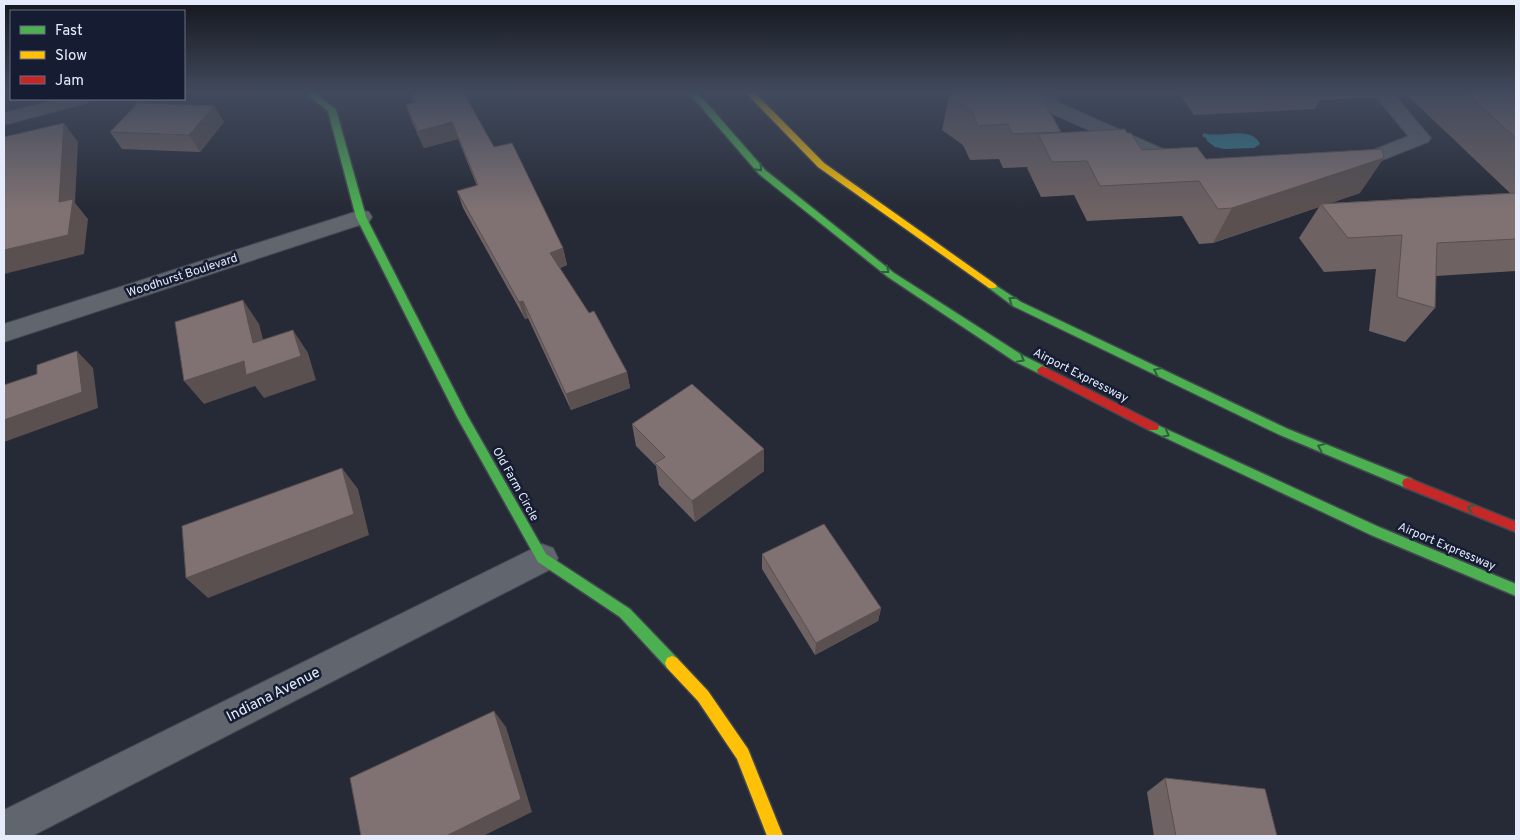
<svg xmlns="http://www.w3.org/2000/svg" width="1520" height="840" font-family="Overpass,sans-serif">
  <rect width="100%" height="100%" fill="#262a36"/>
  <!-- water -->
  <path fill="#307c90" d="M 1204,133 C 1219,139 1251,124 1260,144 L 1254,148 L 1224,149 L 1215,147 L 1207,141 L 1206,138 L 1202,136 Z"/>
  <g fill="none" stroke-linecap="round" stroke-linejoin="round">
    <defs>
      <path id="street" d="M 1025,92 L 1046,92 L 1060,103 L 1188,160 L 1191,164 L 1188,168 L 1181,170 L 1174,168 L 1046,111 Z
        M 1372,92 L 1392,92 L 1431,138 L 1428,142 L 1355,171 L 1348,173 L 1341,171 L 1338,167 L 1341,163 L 1408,136 Z
        M 59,99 L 90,99 L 87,103 L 4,125 L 4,113 Z
        M 361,210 L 369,212 L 372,217 L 369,222 L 4,342 L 4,324 Z
        M 542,544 L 553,548 L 558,558 L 553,568 L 32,836 L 4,836 L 4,810 Z"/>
      <path id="fast" d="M 304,92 L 313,92 L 336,110 L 366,217 L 467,415 L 546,554 L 630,609 L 677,658 L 679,663 L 677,668 L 672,670 L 667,668 L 620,617 L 538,562 L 457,417 L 356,217 L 328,111 Z
        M 688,92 L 697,92 L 765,170 L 894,273 L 1022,355 L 1046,367 L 1047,370 L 1046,373 L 1038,373 L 1014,361 L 888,277 L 759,174 Z
        M 992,283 L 1021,302 L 1288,429 L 1412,479 L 1414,483 L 1412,487 L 1408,488 L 1404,487 L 1280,435 L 1013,306 L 989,288 L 987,286 L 989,284 Z
        M 1153,423 L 1379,527 L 1516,584 L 1516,596 L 1371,535 L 1149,430 L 1147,427 L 1149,424 Z"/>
      <path id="slow" d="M 745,92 L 754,92 L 824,163 L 995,284 L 997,286 L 995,288 L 989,288 L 818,167 Z
        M 672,656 L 677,658 L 708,691 L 748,749 L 783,836 L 767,836 L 737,759 L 698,701 L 667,668 L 665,663 L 667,658 Z"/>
      <path id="jam" d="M 1042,366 L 1157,424 L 1159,427 L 1157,430 L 1149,430 L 1038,373 L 1037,370 Z
        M 1408,478 L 1516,522 L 1516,532 L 1404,487 L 1402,483 L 1404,479 Z"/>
    </defs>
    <!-- street casing -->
    <use href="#street" stroke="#434751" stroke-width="2"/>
    <!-- fast casing -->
    <use href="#fast" stroke="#434751" stroke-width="3"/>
    <!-- slow casing -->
    <use href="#slow" stroke="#434751" stroke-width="3"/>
    <!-- jam casing -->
    <use href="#jam" stroke="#434751" stroke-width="3"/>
    <!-- street -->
    <use href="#street" fill="#61656d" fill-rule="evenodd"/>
    <!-- fast -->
    <use href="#fast" fill="#4caf50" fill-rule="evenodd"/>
    <!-- slow -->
    <use href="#slow" fill="#ffc107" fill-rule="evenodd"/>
    <!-- jam -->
    <use href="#jam" fill="#c62828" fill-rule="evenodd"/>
  </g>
  <!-- wall -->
  <path fill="#6e6263" d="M 409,92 L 463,92 L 494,147 L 563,248 L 567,265 L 560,268 L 627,372 L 630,388 L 571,410 L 528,318 L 525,319 L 463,208 L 457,191 L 477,186 L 458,139 L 424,148 L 412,122 L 406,105 L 414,103 Z
    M 1178,92 L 1377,92 L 1374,97 L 1320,100 L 1315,109 L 1194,115 Z
    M 1394,92 L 1516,92 L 1516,271 L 1436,276 L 1435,308 L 1405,342 L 1369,331 L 1376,269 L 1324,272 L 1299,238 L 1319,207 L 1213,243 L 1199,244 L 1182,216 L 1087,221 L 1074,195 L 1041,197 L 1027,168 L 1028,167 L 1003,168 L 999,159 L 970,160 L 963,145 L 942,130 L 949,96 L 1060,132 L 1127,133 L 1142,150 L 1206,159 L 1360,193 L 1330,203 L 1510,193 L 1408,96 L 1398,96 Z
    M 214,106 L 224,122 L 200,152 L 122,149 L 110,132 Z
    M 632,424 L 764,449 L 764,471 L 695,522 L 659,485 L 656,466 L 636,446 Z
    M 762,554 L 881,608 L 878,621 L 815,655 L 762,569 Z
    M 1165,778 L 1277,836 L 1154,836 L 1147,792 Z"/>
  <!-- shaded-wall -->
  <path fill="#5a5050" d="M 214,106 L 224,122 L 200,152 L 189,135 Z
    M 452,122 L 458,139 L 424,148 L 418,131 Z
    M 64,123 L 78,142 L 75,203 L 88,219 L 84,254 L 4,274 L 4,250 L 59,202 Z
    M 1384,158 L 1360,193 L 1323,206 L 1321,204 L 1319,207 L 1213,243 L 1232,208 Z
    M 563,248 L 567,265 L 555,269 L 550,253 Z
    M 243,300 L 259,324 L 270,366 L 253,343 Z
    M 523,301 L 528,318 L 525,319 L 519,302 Z
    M 293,330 L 308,353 L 316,380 L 264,398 L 255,386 L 204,404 L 184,381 Z
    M 77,351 L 93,368 L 98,408 L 4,442 L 4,420 Z
    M 627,372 L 630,388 L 571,410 L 566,394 Z
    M 764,449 L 764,471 L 695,522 L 692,501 Z
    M 342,468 L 358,489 L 369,535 L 208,598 L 186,578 Z
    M 881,608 L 878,621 L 815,655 L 816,643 Z
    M 494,711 L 506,727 L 532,812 L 483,836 L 446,836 Z"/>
  <!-- building -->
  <path fill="#807273" stroke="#5a5050" d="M 411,92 L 463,92 L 494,147 L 512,143 L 563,248 L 550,253 L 589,313 L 594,311 L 627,372 L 566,394 L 523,301 L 519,302 L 457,191 L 478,185 L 452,122 L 418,131 L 406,105 L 416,102 Z
    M 958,92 L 1039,92 L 1061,132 L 1012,134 L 1008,124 L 978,126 L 971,110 L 949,96 Z
    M 1465,92 L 1516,92 L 1516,138 Z
    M 138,103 L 214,106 L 189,135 L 110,132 Z
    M 64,123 L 59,202 L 73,199 L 68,235 L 4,250 L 4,137 Z
    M 1125,129 L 1127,133 L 1131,133 L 1142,150 L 1197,147 L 1206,159 L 1382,149 L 1384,158 L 1232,208 L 1218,209 L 1199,181 L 1100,186 L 1087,161 L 1052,162 L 1038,134 Z
    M 1516,193 L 1516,239 L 1437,243 L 1435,308 L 1397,297 L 1402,235 L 1348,238 L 1321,204 Z
    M 243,300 L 253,343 L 293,330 L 301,356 L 246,375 L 244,361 L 184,381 L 175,322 Z
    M 77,351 L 82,392 L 4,420 L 4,385 L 37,374 L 37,365 Z
    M 692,384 L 764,449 L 692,501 L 655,463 L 665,457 L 632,424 Z
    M 342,468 L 354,514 L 186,578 L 182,526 Z
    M 824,524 L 881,608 L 816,643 L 762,554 Z
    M 494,711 L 521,799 L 446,836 L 361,836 L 350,778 Z
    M 1165,778 L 1265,789 L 1277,836 L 1176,836 Z"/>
  <!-- one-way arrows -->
  <defs><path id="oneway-chevron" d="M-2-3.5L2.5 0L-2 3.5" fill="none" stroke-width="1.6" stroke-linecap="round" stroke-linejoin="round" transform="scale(1.25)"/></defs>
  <g stroke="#2e5f40">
    <use href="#oneway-chevron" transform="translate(759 168) rotate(47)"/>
    <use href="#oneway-chevron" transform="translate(886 270) rotate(38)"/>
    <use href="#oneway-chevron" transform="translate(1012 300) rotate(-146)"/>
    <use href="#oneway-chevron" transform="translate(1021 359) rotate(29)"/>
    <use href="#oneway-chevron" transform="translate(1157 371) rotate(-154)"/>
    <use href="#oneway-chevron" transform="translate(1166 434) rotate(27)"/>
    <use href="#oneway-chevron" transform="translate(1321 447) rotate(-158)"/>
    <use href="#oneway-chevron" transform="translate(1471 508) rotate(-158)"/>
  </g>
  <!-- sky -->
  <linearGradient id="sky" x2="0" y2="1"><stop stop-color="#15171e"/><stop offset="0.44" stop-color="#414a5d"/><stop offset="1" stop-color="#414a5d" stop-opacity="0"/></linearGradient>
  <rect width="1520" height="210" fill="url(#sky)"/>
  <g text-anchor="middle" stroke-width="5" stroke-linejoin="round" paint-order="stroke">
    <!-- street labels -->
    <g font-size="12" fill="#e5ebfa" stroke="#161d32">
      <text transform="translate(182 275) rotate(-18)" y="4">Woodhurst Boulevard</text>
      <text transform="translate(1081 375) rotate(27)" y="4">Airport Expressway</text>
      <text transform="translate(516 484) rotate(61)" y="4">Old Farm Circle</text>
      <text transform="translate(1447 546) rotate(23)" y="4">Airport Expressway</text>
    </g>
    <!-- near-street labels -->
    <g font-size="15" fill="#e5ebfa" stroke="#161d32">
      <text transform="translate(273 694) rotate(-27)" y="5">Indiana Avenue</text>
    </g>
  </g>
  <!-- border -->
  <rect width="1520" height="840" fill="none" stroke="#e5ebfa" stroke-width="10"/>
  <!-- legend -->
  <rect x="10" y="10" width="175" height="90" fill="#161d32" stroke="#696f82"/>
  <rect x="20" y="26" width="25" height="8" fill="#4caf50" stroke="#696f82"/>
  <text x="55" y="35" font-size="15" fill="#e5ebfa">Fast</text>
  <rect x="20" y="51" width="25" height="8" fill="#ffc107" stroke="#696f82"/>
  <text x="55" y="60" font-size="15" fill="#e5ebfa">Slow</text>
  <rect x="20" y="76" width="25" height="8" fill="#c62828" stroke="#696f82"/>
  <text x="55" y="85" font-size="15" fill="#e5ebfa">Jam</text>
</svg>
